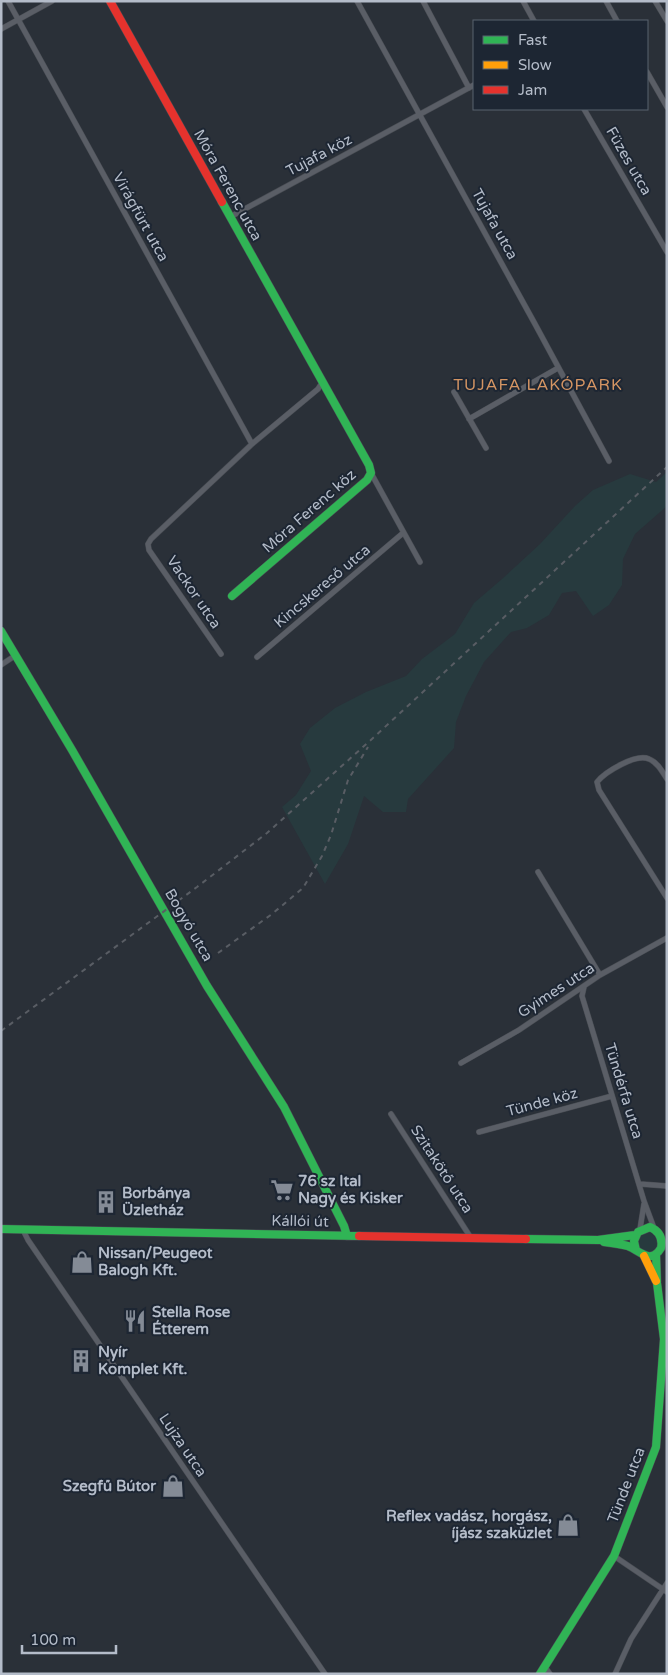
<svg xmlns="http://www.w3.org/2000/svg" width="668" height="1675" font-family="'Varela Round',sans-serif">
  <rect width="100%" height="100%" fill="#2a3038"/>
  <!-- green -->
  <path fill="#273a3e" d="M 667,472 L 667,506 L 635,534 L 623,559 L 622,585 L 609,605 L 593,616 L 576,591 L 562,593 L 549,615 L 527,628 L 511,632 L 484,662 L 466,696 L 456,722 L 454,748 L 408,799 L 406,812 L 383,812 L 364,796 L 348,844 L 325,884 L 282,807 L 296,795 L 311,771 L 300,744 L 310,728 L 335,708 L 366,692 L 406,676 L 422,659 L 455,634 L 474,603 L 502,579 L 540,544 L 575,506 L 593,490 L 630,474 L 656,482 Z
    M637 1242a11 11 0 1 1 22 0a11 11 0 1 1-22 0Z"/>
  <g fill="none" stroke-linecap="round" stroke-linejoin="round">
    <defs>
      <path id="street" d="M 8,1 L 252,444
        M 357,1 L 535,324 L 609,461
        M 423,1 L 469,88
        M 523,1 L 534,21
        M 606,1 L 617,21
        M 655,1 L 667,21
        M 1,29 L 52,1
        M 647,72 L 667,107
        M 584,109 L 667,252
        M 230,217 L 474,85
        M 454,392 L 486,448
        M 469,419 L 558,368
        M 371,473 L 420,562
        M 221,654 L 149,550 L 148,544 L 151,539 L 252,444 L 318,389 L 322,383
        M 257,657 L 403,533
        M 1,665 L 16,655
        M 667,779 C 662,771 657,762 649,759 C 636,753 605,772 597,782 L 599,790 L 667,898
        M 538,872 L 600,975
        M 584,987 L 582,996 L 644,1201 L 654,1228
        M 461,1063 L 519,1030 L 600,975 L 667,938
        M 391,1114 L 471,1238
        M 479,1132 L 612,1096
        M 640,1184 L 667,1186
        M 640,1229 L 644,1204
        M 23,1230 L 28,1240 L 325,1674
        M 614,1556 L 667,1592
        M 545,1667 L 550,1674
        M 615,1674 L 631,1639 L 667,1583"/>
      <path id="fast" d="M 222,202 L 369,465 L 371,473 L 367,480 L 232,596
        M 1,631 L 72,750 L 207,986 L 284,1107 L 344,1226 L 347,1236
        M 1,1229 L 359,1236
        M 526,1239 L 598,1240 L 635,1235
        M 604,1242 C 612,1243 620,1244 628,1246 C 640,1251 651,1265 661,1248 C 663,1238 659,1231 650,1227 L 638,1232 L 634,1241 L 636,1250
        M 540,1674 L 614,1556 L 656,1447 L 664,1339 L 657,1283 L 656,1254"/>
      <path id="slow" d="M 644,1256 L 656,1281"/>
      <path id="jam" d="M 110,1 L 222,202
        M 359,1236 L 526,1239"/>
    </defs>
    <!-- street casing -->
    <use href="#street" stroke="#484c53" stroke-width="6"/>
    <!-- fast casing -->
    <use href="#fast" stroke="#484c53" stroke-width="9"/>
    <!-- slow casing -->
    <use href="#slow" stroke="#484c53" stroke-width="9"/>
    <!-- jam casing -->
    <use href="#jam" stroke="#484c53" stroke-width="9"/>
    <!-- street -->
    <use href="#street" stroke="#5a5e66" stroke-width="5"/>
    <!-- fast -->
    <use href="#fast" stroke="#30b455" stroke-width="8"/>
    <!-- slow -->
    <use href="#slow" stroke="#ff9f0a" stroke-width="8"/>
    <!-- jam -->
    <use href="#jam" stroke="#e5322d" stroke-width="8"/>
    <!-- rail -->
    <path stroke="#595d64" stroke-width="2" stroke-dasharray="5 5" stroke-linecap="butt" d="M 218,953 L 272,914 L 303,888 L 322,856 L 331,835 L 348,780 L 368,747
      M 1,1031 L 197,887 L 267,833 L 373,738 L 667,467"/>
  </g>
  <!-- icons -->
  <defs>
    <symbol id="supermarket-bare" viewBox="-9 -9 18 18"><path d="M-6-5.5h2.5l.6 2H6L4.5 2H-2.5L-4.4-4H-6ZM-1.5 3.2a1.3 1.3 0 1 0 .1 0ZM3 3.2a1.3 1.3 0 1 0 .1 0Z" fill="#848b96" stroke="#1d2633" stroke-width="2.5" paint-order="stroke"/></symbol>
    <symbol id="building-bare" viewBox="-9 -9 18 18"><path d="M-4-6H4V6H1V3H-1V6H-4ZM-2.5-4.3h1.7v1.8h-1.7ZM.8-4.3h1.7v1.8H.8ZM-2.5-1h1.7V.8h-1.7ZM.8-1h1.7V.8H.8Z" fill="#848b96" stroke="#1d2633" stroke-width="2.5" paint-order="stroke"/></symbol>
    <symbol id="shop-bare" viewBox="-9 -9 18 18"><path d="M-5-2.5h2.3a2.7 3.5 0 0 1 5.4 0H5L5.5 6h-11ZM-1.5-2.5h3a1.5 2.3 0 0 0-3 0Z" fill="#848b96" stroke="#1d2633" stroke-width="2.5" paint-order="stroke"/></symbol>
    <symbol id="restaurant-bare" viewBox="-9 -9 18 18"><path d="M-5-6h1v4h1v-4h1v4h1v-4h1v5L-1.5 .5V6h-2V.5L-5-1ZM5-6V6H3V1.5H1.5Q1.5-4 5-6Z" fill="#848b96" stroke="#1d2633" stroke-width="2.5" paint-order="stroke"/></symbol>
  </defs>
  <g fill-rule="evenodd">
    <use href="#supermarket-bare" x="266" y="1174" width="32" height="32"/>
    <use href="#building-bare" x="90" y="1186" width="32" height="32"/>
    <use href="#shop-bare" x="66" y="1246" width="32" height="32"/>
    <use href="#restaurant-bare" x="119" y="1305" width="32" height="32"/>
    <use href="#building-bare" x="65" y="1345" width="32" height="32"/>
    <use href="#shop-bare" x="157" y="1470" width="32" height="32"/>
    <use href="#shop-bare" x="552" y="1509" width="32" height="32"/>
  </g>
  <g text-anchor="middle" stroke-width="4" stroke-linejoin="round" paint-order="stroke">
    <!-- street labels -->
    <g font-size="15" fill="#b4bcc9" stroke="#1d2633">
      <text transform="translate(319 155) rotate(-28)" y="5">Tujafa köz</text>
      <text transform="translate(629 161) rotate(60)" y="5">Füzes utca</text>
      <text transform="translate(228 185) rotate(61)" y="5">Móra Ferenc utca</text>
      <text transform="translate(141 217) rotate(61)" y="5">Virágfürt utca</text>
      <text transform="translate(495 224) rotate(61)" y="5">Tujafa utca</text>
      <text transform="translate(309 511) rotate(-41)" y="5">Móra Ferenc köz</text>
      <text transform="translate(322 586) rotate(-40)" y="5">Kincskereső utca</text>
      <text transform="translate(194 592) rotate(56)" y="5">Vackor utca</text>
      <text transform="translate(189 925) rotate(60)" y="5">Bogyó utca</text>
      <text transform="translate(556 990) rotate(-33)" y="5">Gyimes utca</text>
      <text transform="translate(624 1091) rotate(73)" y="5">Tündérfa utca</text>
      <text transform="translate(542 1102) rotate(-15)" y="5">Tünde köz</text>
      <text transform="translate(442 1169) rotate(57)" y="5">Szitakötő utca</text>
      <text transform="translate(300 1221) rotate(1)" y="5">Kállói út</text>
      <text transform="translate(183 1445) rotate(56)" y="5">Lujza utca</text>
      <text transform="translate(626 1485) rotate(-69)" y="5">Tünde utca</text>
    </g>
    <!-- poi labels -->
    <g font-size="15" font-weight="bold" fill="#b4bcc9" stroke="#1d2633" text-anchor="start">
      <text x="298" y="1186">76 sz Ital<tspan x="298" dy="17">Nagy és Kisker</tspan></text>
      <text x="122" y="1198">Borbánya<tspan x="122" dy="17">Üzletház</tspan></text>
      <text x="98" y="1258">Nissan/Peugeot<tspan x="98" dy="17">Balogh Kft.</tspan></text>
      <text x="152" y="1317">Stella Rose<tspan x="152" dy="17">Étterem</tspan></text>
      <text x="98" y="1357">Nyír<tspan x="98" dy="17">Komplet Kft.</tspan></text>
      <text x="156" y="1491" text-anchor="end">Szegfű Bútor</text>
      <text x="552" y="1521" text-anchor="end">Reflex vadász, horgász,<tspan x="552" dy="17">íjász szaküzlet</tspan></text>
    </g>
    <!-- neighbourhood labels -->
    <g font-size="16" letter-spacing="1" fill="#d59563" stroke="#1d2633">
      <text x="538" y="390">TUJAFA LAKÓPARK</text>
    </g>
  </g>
  <!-- border -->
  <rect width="668" height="1675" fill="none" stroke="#b4bcc9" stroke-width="5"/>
  <!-- legend -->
  <rect x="473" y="20" width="175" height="90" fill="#1d2633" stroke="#59626f"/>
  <rect x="483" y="36" width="25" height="8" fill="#30b455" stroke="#59626f"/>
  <text x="518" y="45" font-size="15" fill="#b4bcc9">Fast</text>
  <rect x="483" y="61" width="25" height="8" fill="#ff9f0a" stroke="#59626f"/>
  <text x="518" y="70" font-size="15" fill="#b4bcc9">Slow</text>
  <rect x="483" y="86" width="25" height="8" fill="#e5322d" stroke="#59626f"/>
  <text x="518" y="95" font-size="15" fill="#b4bcc9">Jam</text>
  <!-- scale -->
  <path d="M22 1645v8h94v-8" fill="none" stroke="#b4bcc9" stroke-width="2.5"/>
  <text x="30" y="1645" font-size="15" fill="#b4bcc9" stroke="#1d2633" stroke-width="4" paint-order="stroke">100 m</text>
</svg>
